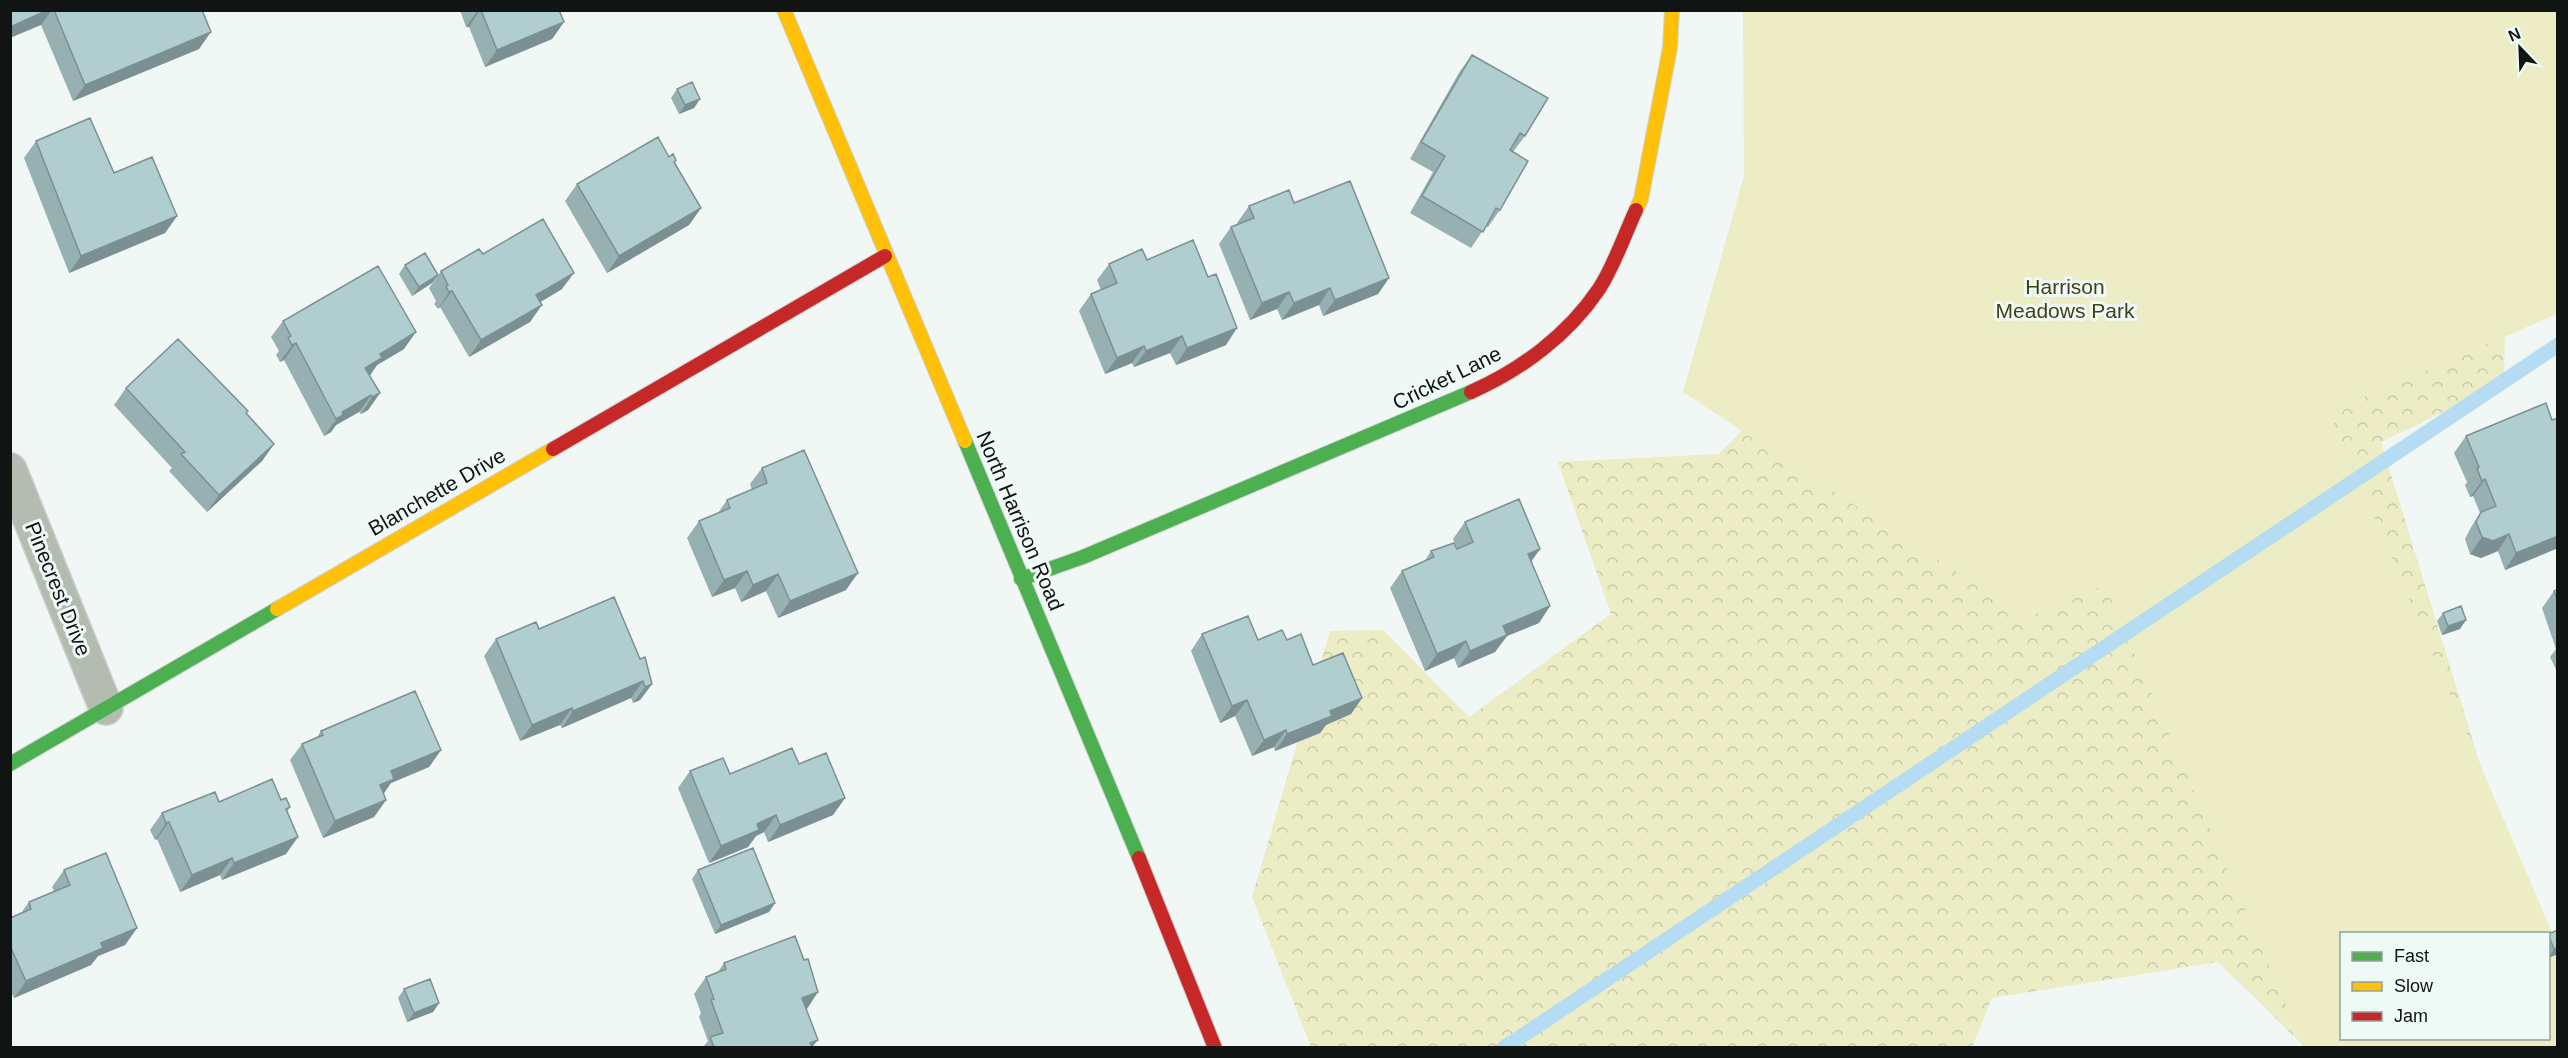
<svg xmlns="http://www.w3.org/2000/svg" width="2568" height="1058" font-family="Helvetica,sans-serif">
  <defs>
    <pattern id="forest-crowns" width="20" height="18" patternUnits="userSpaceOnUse" patternTransform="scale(1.5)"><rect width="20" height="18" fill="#ececc5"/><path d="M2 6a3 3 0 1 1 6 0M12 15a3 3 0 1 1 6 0" fill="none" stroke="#c9caa8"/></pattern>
  </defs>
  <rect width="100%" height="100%" fill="#f1f7f5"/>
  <!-- forest -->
  <path fill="url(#forest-crowns)" d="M 2506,273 L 2504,383 L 2381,442 L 2532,933 L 2342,934 L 2342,1038 L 2548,1038 L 2557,1047 L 2305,1047 L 2218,962 L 1992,998 L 1972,1047 L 1311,1047 L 1252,897 L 1330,631 L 1383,630 L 1469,717 L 1611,614 L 1558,462 L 1719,454 L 1860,310 Z"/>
  <!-- green -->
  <path fill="#ececc5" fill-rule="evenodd" d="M 1743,11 L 2557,11 L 2557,314 L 2329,412 L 2557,944 L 2557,1047 L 2304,1047 L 2105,585 L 2026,618 L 1683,392 L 1744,176 ZM 2342,934 L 2548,934 L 2548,1038 L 2342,1038 Z"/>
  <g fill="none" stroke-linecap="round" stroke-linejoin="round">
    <!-- stream -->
    <path stroke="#b6dcf4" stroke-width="15" d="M 1504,1048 L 2558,345"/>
    <defs>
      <path id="street" d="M 10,470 L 106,708"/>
      <path id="fast" d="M 965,441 L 1139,858
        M 1021,579 L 1083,557 L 1471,392
        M 10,764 L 277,609"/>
      <path id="slow" d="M 784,10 L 965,441
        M 1636,210 L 1641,199 L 1670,48 L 1672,10
        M 277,609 L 553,449"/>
      <path id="jam" d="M 1471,392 C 1521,370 1568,335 1599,289 C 1614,266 1624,236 1636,210
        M 553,449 L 885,256
        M 1139,858 L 1215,1048"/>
    </defs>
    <!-- street casing -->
    <use href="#street" stroke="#ced2d1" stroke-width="36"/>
    <!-- fast casing -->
    <use href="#fast" stroke="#ced2d1" stroke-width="16"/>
    <!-- slow casing -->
    <use href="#slow" stroke="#ced2d1" stroke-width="16"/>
    <!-- jam casing -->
    <use href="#jam" stroke="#ced2d1" stroke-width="16"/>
    <!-- street -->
    <use href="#street" stroke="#b4bcb2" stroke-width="33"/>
    <!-- fast -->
    <use href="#fast" stroke="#4caf50" stroke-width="14"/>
    <!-- slow -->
    <use href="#slow" stroke="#ffc107" stroke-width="14"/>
    <!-- jam -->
    <use href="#jam" stroke="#c62828" stroke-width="14"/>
  </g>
  <!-- wall -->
  <path fill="#97b1b3" d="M 10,10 L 202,10 L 199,49 L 73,101 L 41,25 Z
    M 460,10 L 559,10 L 564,22 L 552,39 L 485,67 L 469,27 L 466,27 Z
    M 1472,55 L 1525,136 L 1513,152 L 1500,210 L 1488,227 L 1486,226 L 1471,248 L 1410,213 L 1433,172 L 1410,159 L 1460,71 Z
    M 677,89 L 700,99 L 694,108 L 679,114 L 671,98 Z
    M 36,141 L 114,173 L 177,216 L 165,233 L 69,273 L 24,158 Z
    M 674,163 L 701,208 L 689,225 L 607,273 L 565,201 L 577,184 Z
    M 1294,203 L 1389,278 L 1378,294 L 1323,316 L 1319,305 L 1282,320 L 1277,309 L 1250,320 L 1219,244 L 1231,227 L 1238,224 L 1237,223 L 1249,206 Z
    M 483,254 L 562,289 L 540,302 L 530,322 L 469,357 L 440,307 L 438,309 L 434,304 L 436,301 L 429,288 L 441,271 Z
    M 1147,260 L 1226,345 L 1176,365 L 1170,353 L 1134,367 L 1132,363 L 1105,374 L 1079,311 L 1091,294 L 1101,290 L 1097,280 L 1109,264 Z
    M 405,265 L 438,275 L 432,283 L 412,296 L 399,274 Z
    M 283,321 L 404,349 L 377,365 L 370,376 L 380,393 L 368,410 L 361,414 L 359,412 L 336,425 L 331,432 L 324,436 L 284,360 L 280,362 L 276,355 L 279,351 L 271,337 Z
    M 126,388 L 246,414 L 274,444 L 262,461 L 207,512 L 169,471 L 172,468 L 114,405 Z
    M 2466,436 L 2558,548 L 2505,570 L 2498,551 L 2481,558 L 2470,554 L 2465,539 L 2470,529 L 2480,513 L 2473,496 L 2470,497 L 2465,485 L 2467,482 L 2454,453 Z
    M 762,468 L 846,590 L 778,618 L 766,591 L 741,602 L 735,588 L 712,597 L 687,538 L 699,521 L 718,513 L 727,500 L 752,490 L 750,484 Z
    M 1465,522 L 1540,549 L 1531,561 L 1550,606 L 1539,623 L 1507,636 L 1495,652 L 1458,668 L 1454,658 L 1425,671 L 1390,588 L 1402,571 L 1424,562 L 1431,551 L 1457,548 L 1453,539 Z
    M 2558,589 L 2558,674 L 2550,657 L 2556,649 L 2542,608 L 2554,591 Z
    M 2443,613 L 2460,629 L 2442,635 L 2437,621 Z
    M 539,629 L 640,659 L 652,684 L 640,700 L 633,703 L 631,698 L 562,728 L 560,725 L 520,741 L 484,656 L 496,639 Z
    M 1202,634 L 1258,640 L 1287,640 L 1313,665 L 1362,698 L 1351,714 L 1326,725 L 1320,733 L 1275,751 L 1274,747 L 1252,756 L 1235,716 L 1220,723 L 1191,651 Z
    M 321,731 L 441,750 L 429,767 L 391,783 L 383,794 L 386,800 L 374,817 L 323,838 L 290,760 L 302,744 L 317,737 Z
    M 799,764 L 845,798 L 833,815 L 768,842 L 764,832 L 756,836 L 748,847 L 709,863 L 678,788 L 690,771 L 730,774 Z
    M 281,800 L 290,807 L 287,812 L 286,854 L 222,880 L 220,875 L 180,892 L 157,839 L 155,840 L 150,830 L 162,813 L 219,802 Z
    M 64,870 L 137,928 L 125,945 L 98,956 L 91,965 L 14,998 L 10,990 L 10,918 L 21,913 L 29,902 L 54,891 L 52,887 Z
    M 698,870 L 775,903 L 769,912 L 715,934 L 692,879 Z
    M 2548,934 L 2558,954 L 2548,958 Z
    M 724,963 L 806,1009 L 818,1040 L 812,1047 L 703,1047 L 708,1041 L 699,1017 L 701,1013 L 694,994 L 706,977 L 718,972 Z
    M 404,989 L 439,1003 L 433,1012 L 407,1022 L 398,998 Z"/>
  <!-- shaded-wall -->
  <path fill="#7b9092" d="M 48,10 L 52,10 L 41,25 L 10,38 L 10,27 Z
    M 478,10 L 480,10 L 469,27 L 466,27 Z
    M 564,22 L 552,39 L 485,67 L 497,50 Z
    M 211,32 L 199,49 L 73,101 L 85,85 Z
    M 700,99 L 694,108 L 679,114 L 685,105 Z
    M 701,208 L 689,225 L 607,273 L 619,256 Z
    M 177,216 L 165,233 L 69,273 L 81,256 Z
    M 574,273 L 562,289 L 524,312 L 536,295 Z
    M 438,275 L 432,283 L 412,296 L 419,287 Z
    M 1389,278 L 1378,294 L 1323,316 L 1335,300 Z
    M 1330,288 L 1319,305 L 1282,320 L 1294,303 Z
    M 452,291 L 440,307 L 438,309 L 449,292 Z
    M 1289,292 L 1277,309 L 1250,320 L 1262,303 Z
    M 542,305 L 530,322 L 469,357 L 481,340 Z
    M 1237,328 L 1226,345 L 1176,365 L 1187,348 Z
    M 416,332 L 404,349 L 377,365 L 370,375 L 353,385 L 365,368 L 380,354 Z
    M 1182,336 L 1170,353 L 1134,367 L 1146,351 Z
    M 296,343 L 284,360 L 280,362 L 292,345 Z
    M 1144,346 L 1132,363 L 1105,374 L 1117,358 Z
    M 380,393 L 368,410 L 361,414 L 372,397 Z
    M 371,395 L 359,412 L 336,425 L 331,432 L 324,436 L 342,412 Z
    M 274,444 L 262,461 L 207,512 L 219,495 Z
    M 2485,479 L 2473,496 L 2470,497 L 2482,481 Z
    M 2509,534 L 2498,551 L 2481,558 L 2470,554 L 2482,537 Z
    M 2558,536 L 2558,548 L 2505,570 L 2516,553 Z
    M 1540,549 L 1528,566 L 1528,554 Z
    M 747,571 L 735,588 L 712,597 L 724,580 Z
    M 858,573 L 846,590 L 778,618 L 790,601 Z
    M 778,574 L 766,591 L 741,602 L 753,585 Z
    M 1550,606 L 1539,623 L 1507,636 L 1495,652 L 1458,668 L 1470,651 L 1503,626 Z
    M 2466,620 L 2460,629 L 2442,635 L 2448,626 Z
    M 1466,641 L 1454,658 L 1425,671 L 1437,654 Z
    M 643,681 L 631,698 L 562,728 L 573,711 Z
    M 652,684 L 640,700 L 633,703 L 645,687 Z
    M 1362,698 L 1351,714 L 1326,725 L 1320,733 L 1275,751 L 1287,734 L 1330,711 Z
    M 1247,700 L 1235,716 L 1220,723 L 1232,706 Z
    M 572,708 L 560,725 L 520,741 L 532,725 Z
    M 1286,730 L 1274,747 L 1252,756 L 1264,740 Z
    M 441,750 L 429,767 L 391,783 L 382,796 L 380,785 L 391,771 Z
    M 845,798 L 833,815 L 768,842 L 780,825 Z
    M 386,800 L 374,817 L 323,838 L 335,821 Z
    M 776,815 L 764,832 L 756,836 L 748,847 L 709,863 L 721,846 L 757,824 Z
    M 169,822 L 157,839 L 155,840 L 166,823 Z
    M 298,837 L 286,854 L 222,880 L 234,863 Z
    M 232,858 L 220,875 L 180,892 L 192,875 Z
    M 775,903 L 769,912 L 715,934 L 721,925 Z
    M 137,928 L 125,945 L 98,956 L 91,965 L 14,998 L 26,981 L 101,943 Z
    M 2558,948 L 2558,954 L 2548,958 L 2554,949 Z
    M 818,992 L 807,1009 L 790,1015 L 802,998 Z
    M 439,1003 L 433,1012 L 407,1022 L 414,1013 Z
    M 818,1040 L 812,1047 L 810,1043 Z"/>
  <!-- building -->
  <path fill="#b0ced0" stroke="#7b9092" stroke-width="1.5" d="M 10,10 L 48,10 L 10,27 Z
    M 54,10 L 202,10 L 211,32 L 85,85 Z
    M 481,10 L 559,10 L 564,22 L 497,50 Z
    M 1472,55 L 1548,98 L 1525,136 L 1520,133 L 1510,150 L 1528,161 L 1500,210 L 1496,208 L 1483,232 L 1422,196 L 1445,156 L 1421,142 Z
    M 692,82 L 700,99 L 685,105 L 677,89 Z
    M 90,118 L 114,173 L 152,157 L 177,216 L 81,256 L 36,141 Z
    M 658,137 L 669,157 L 673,154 L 676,160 L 674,162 L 701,208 L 619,256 L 577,184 Z
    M 1350,181 L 1389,278 L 1335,300 L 1330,288 L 1294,303 L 1289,292 L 1262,303 L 1231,227 L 1254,218 L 1249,206 L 1289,190 L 1294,203 Z
    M 543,219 L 574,273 L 536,295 L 542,305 L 481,340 L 452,291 L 449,292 L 446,287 L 448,285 L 441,271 L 479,249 L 483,254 Z
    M 1193,240 L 1208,277 L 1216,274 L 1237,328 L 1187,348 L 1182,336 L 1146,351 L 1144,346 L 1117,358 L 1091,294 L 1117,283 L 1109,264 L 1142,249 L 1147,260 Z
    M 425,253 L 438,275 L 419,287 L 405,265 Z
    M 378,266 L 416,332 L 380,354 L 382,358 L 365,368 L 380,393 L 372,397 L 371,395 L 342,412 L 343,415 L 336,419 L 296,343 L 292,345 L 288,338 L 291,336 L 283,321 Z
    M 178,339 L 248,411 L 246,413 L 274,444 L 219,495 L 181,454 L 185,452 L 126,388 Z
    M 2546,403 L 2552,420 L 2558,418 L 2558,536 L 2516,553 L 2509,534 L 2493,541 L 2482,537 L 2476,522 L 2481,512 L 2496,506 L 2485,479 L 2482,481 L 2477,469 L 2479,467 L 2466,436 Z
    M 804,450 L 858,573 L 790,601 L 778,574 L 753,585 L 747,571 L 724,580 L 699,521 L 730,508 L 727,500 L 767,483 L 762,468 Z
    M 1519,499 L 1540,549 L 1528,554 L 1550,606 L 1503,626 L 1507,635 L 1470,651 L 1466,641 L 1437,654 L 1402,571 L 1434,557 L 1431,551 L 1454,543 L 1457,549 L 1473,542 L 1465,522 Z
    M 2558,589 L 2558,602 L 2554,591 Z
    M 614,597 L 640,659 L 645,657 L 652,684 L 645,687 L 643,681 L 573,711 L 572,708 L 532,725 L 496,639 L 536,622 L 539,629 Z
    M 2461,606 L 2466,620 L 2448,626 L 2443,613 Z
    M 1248,616 L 1258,640 L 1282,630 L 1287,640 L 1301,634 L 1313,665 L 1343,653 L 1362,698 L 1330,711 L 1332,716 L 1287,734 L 1286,730 L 1264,740 L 1247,700 L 1232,706 L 1202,634 Z
    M 415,691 L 441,750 L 391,771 L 394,779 L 380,785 L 386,800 L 335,821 L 302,744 L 323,735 L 321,731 Z
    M 792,748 L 799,764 L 826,753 L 845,798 L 780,825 L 776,815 L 757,824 L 759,830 L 721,846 L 690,771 L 723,758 L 730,774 Z
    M 272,779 L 281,800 L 286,798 L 290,807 L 286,809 L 298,837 L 234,863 L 232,858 L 192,875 L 169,822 L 166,823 L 162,813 L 215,792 L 219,802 Z
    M 753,848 L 775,903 L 721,925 L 698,870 Z
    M 106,853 L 137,928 L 101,943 L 103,948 L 26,981 L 10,946 L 10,918 L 31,909 L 29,902 L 70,885 L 64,870 Z
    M 2558,930 L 2558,948 L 2554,949 L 2548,934 Z
    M 795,936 L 804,960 L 808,959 L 818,992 L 802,998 L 818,1040 L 810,1043 L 812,1047 L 714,1047 L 710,1037 L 723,1033 L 711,1000 L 714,999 L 706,977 L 726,969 L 724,963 Z
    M 430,979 L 439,1003 L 414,1013 L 404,989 Z"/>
  <g text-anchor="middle" stroke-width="6" stroke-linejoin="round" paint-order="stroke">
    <!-- park labels -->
    <g font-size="21" fill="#444118" stroke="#eefaf6">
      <text x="2065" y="294">Harrison<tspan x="2065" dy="24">Meadows Park</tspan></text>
    </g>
    <!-- street labels -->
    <g font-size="21" fill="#101413" stroke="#eefaf6">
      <text transform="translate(1447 378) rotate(-26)" y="7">Cricket Lane</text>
      <text transform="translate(437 492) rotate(-30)" y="7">Blanchette Drive</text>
      <text transform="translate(1020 521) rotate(67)" y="7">North Harrison Road</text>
      <text transform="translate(58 589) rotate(68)" y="7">Pinecrest Drive</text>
    </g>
  </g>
  <!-- border -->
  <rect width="2568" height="1058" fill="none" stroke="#101413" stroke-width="24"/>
  <!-- legend -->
  <rect x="2340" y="932" width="210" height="108" fill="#eefaf6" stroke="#959e9b" stroke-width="1.5"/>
  <rect x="2352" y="952" width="30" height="9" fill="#4caf50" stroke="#959e9b" stroke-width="1.5"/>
  <text x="2394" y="962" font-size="18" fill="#101413">Fast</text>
  <rect x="2352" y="982" width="30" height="9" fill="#ffc107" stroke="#959e9b" stroke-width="1.5"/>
  <text x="2394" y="992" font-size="18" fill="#101413">Slow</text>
  <rect x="2352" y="1012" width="30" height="9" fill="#c62828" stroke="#959e9b" stroke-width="1.5"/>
  <text x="2394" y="1022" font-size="18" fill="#101413">Jam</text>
  <!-- north arrow -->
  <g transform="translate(2520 48) rotate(337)" stroke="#eefaf6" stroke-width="4.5" paint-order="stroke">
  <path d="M0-4.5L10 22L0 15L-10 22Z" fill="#101413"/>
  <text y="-9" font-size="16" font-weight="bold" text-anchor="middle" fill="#101413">N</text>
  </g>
</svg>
